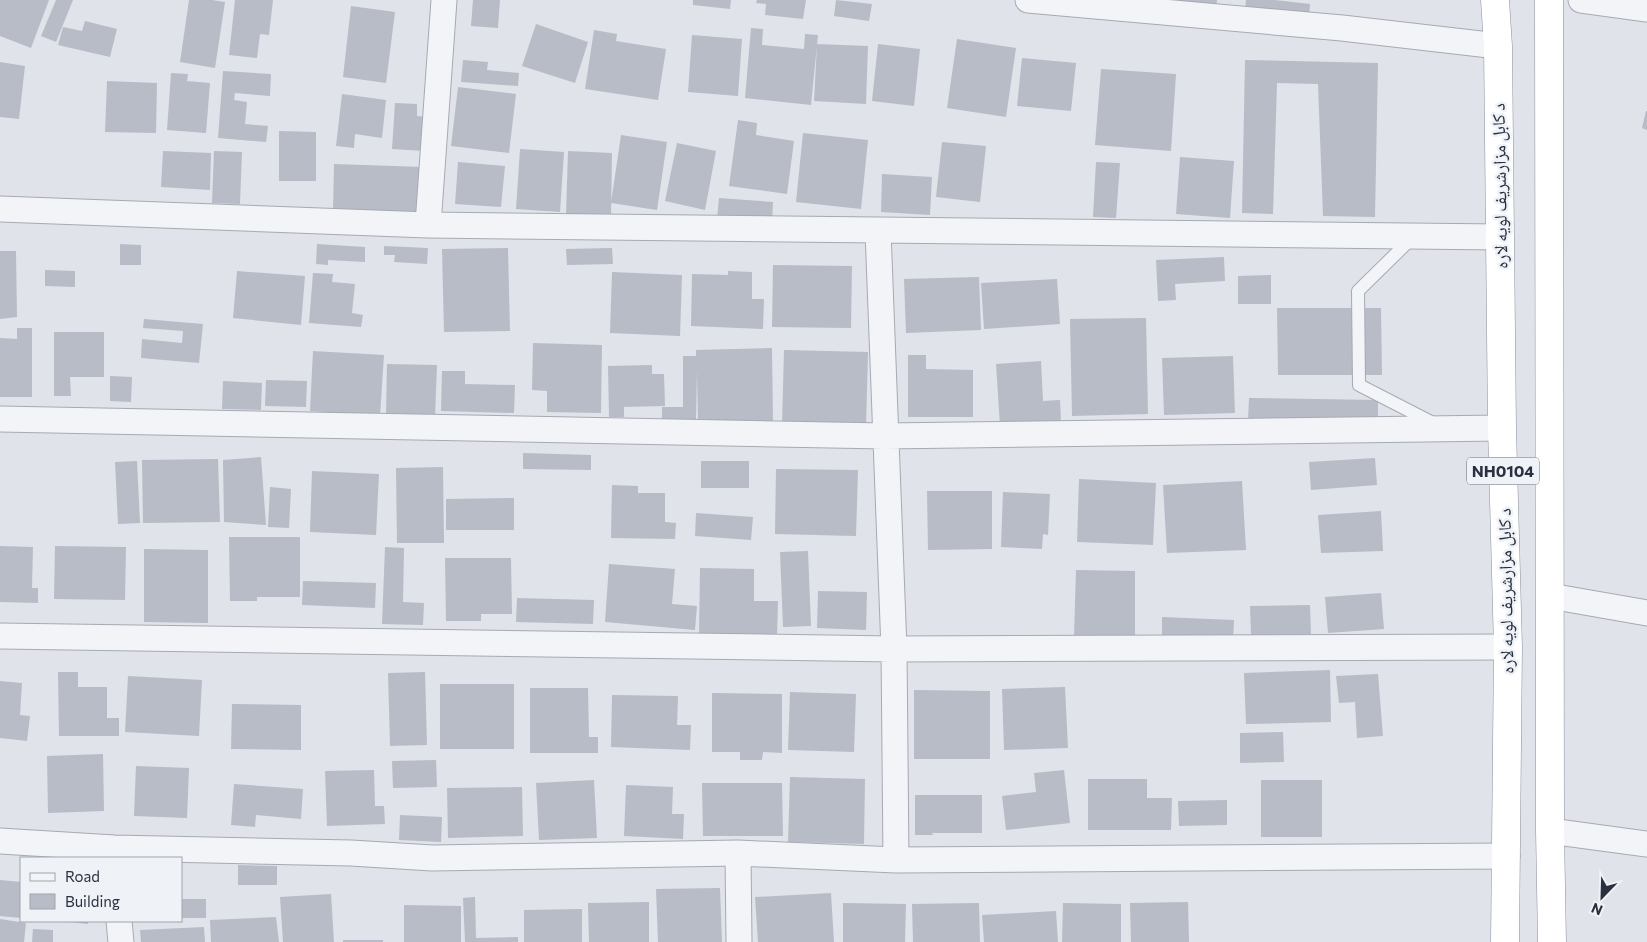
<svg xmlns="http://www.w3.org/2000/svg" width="1647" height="942" font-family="Commissioner,'Noto Naskh Arabic',sans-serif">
  <rect width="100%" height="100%" fill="#e0e3e9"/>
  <!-- building -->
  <path fill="#b7bcc6" d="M 0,0 L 49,0 L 31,48 L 0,36 Z
    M 56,0 L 73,0 L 56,42 L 41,36 Z
    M 189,0 L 212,0 L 225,2 L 215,68 L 180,62 Z
    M 235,0 L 273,0 L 269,35 L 260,34 L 257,58 L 229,55 Z
    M 473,0 L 500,0 L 498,28 L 471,26 Z
    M 693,0 L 731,0 L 730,9 L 693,5 Z
    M 757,0 L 806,0 L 803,19 L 765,15 L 766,4 L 756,3 Z
    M 836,0 L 872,4 L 869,21 L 834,16 Z
    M 1159,0 L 1217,0 L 1216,10 Z
    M 1246,0 L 1275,0 L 1310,4 L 1309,16 L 1245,9 Z
    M 351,6 L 395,12 L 386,83 L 343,77 Z
    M 85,21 L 117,29 L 110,57 L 58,45 L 63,27 L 82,31 Z
    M 536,24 L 588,42 L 575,83 L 522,66 Z
    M 751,28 L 763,29 L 762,45 L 804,49 L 805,34 L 818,35 L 811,105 L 745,98 Z
    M 594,30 L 617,34 L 616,41 L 666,49 L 658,100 L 585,89 Z
    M 692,35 L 742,39 L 738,96 L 688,92 Z
    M 957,39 L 1016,48 L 1006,117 L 947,108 Z
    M 817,44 L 868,46 L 866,104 L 814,101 Z
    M 878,44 L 920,49 L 914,106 L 872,101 Z
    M 1022,58 L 1076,63 L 1071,111 L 1017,106 Z
    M 463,60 L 488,62 L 487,70 L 519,73 L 518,86 L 461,82 Z
    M 1245,60 L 1378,63 L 1375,217 L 1323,216 L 1318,84 L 1277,83 L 1273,214 L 1242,213 Z
    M 0,62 L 25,66 L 19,119 L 0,117 Z
    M 1101,69 L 1176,74 L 1171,151 L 1095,145 Z
    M 223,71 L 271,74 L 270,96 L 235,93 L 234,100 L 247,102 L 245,124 L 268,126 L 266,142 L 218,138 Z
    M 171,73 L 188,74 L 187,81 L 210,83 L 206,133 L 167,130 Z
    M 107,81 L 157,83 L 156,133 L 105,132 Z
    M 458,87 L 516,94 L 509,153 L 451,146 Z
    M 342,94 L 386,100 L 382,138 L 355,134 L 354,148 L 336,146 Z
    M 395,103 L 417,104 L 417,116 L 426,117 L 424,151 L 392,149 Z
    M 1646,111 L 1647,111 L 1647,130 L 1642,128 Z
    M 738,120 L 757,123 L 756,135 L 794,141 L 787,194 L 729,186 Z
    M 279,131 L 316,132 L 316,181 L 279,181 Z
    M 803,133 L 868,140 L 861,209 L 796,202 Z
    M 621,135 L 667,142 L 657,210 L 611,203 Z
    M 942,142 L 986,146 L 980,202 L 936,197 Z
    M 677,143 L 716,151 L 705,210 L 665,201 Z
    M 520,149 L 564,152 L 560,212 L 516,209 Z
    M 163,151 L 211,153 L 210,190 L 161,187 Z
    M 214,151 L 242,152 L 240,204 L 212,203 Z
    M 568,151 L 612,153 L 611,216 L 566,215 Z
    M 1180,157 L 1234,161 L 1230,218 L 1176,214 Z
    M 458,162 L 505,166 L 501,207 L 455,204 Z
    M 1096,162 L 1120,163 L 1116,218 L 1093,217 Z
    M 334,164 L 423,167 L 422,215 L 333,212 Z
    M 882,174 L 932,177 L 930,215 L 881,212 Z
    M 719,198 L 773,202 L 772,223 L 717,219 Z
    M 120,244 L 141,245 L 141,265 L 120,265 Z
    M 317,244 L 365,247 L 365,262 L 328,260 L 328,265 L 316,264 Z
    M 384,246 L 428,248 L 427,264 L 394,262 L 395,255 L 384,255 Z
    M 508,248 L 510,331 L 444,332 L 442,249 Z
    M 612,248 L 613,264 L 567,265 L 566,249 Z
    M 0,251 L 16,251 L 17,317 L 0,319 Z
    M 1224,257 L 1225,281 L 1175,284 L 1176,300 L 1158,301 L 1156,260 Z
    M 773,265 L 852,266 L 851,328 L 772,327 Z
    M 45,270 L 75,271 L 75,287 L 45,286 Z
    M 237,271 L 305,276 L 301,325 L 233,318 Z
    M 728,271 L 752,272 L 752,299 L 764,299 L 763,329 L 691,326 L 692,274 L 728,275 Z
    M 612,272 L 682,275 L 680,336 L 610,333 Z
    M 313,273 L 333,274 L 332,282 L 355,284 L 352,313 L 363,315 L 361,327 L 309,323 Z
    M 1271,275 L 1271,304 L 1238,304 L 1238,276 Z
    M 979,277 L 981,330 L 906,333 L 904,279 Z
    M 1057,279 L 1060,324 L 984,329 L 981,283 Z
    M 1277,308 L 1381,308 L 1382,375 L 1278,375 Z
    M 1146,318 L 1148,414 L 1072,416 L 1070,319 Z
    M 144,319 L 203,324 L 199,363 L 141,358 L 142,339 L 182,343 L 183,331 L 143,328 Z
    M 17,328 L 32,328 L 32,397 L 0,397 L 0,338 L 17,339 Z
    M 54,332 L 104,332 L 104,377 L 70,377 L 71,396 L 54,396 Z
    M 533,343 L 602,345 L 601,413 L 547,412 L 547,391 L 532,390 Z
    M 772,348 L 773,422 L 698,423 L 697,371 L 696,420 L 662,420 L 662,407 L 683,407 L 683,356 L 696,356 L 696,350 Z
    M 784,350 L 868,352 L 866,427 L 782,424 Z
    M 313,351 L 384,355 L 380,416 L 310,411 Z
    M 908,355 L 926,355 L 926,369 L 973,370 L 973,417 L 908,417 Z
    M 1233,356 L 1235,413 L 1164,415 L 1162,358 Z
    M 1041,361 L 1043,401 L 1060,400 L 1061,422 L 1000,426 L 996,364 Z
    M 387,364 L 437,365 L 435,418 L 386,416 Z
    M 652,365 L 652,374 L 664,374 L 665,406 L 624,407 L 624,417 L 609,417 L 608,366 Z
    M 442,371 L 465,371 L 465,384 L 515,385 L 514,413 L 441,411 Z
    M 110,376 L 132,377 L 131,402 L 110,401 Z
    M 266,380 L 307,381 L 306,407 L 265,406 Z
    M 223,381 L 262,383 L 261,410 L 222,409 Z
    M 1249,398 L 1378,400 L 1378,423 L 1248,421 Z
    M 523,453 L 591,455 L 591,470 L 523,469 Z
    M 261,457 L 266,525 L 224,522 L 223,460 Z
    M 1375,458 L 1377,485 L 1311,490 L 1309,462 Z
    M 218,459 L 220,522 L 143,523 L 142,460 Z
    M 137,461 L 140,523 L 118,524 L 115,462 Z
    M 701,461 L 749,461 L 749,488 L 701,488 Z
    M 443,467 L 444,543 L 397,543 L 396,468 Z
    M 776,469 L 858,470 L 856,536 L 775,534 Z
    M 312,471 L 379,474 L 376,535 L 310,532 Z
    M 1079,479 L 1156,483 L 1153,545 L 1077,542 Z
    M 1242,481 L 1246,550 L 1167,553 L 1163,485 Z
    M 612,485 L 638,486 L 638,493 L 665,493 L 665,522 L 676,523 L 675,539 L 611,538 Z
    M 270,487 L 291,489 L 289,528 L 268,527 Z
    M 927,491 L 992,491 L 992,549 L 928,550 Z
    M 1003,492 L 1050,494 L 1048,535 L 1043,534 L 1042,549 L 1001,547 Z
    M 514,498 L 514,530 L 446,530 L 446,499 Z
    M 1381,511 L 1383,551 L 1321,553 L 1318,515 Z
    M 696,513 L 753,517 L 751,540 L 695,536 Z
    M 229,537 L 300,537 L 300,597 L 257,597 L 257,601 L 230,601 Z
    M 0,546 L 33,547 L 32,588 L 38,588 L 38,603 L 0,602 Z
    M 55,546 L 126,547 L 125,600 L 54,599 Z
    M 385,547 L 404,548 L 403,602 L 424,603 L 423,625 L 382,624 Z
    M 144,549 L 208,550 L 208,623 L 144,622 Z
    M 808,551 L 811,626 L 783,627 L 780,552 Z
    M 445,558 L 511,558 L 512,614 L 481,614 L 481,621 L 446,621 Z
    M 609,564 L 675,569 L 672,604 L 697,606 L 695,630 L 605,622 Z
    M 700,568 L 754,569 L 754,601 L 778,601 L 777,638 L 699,636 Z
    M 1076,570 L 1135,571 L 1135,637 L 1074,636 Z
    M 303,581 L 376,583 L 375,608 L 302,605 Z
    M 818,591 L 867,592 L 866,630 L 817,628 Z
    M 1381,593 L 1384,629 L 1328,633 L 1325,597 Z
    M 517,598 L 594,600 L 593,624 L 516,622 Z
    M 1310,605 L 1311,634 L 1251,635 L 1250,606 Z
    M 1162,617 L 1234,620 L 1233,642 L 1162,639 Z
    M 1330,670 L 1331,722 L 1246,724 L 1244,673 Z
    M 58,672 L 78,672 L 78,687 L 107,687 L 107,718 L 119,718 L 119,736 L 59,736 Z
    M 425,672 L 427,745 L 390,746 L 388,673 Z
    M 1378,674 L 1383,736 L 1357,738 L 1355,702 L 1339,703 L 1336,676 Z
    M 128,676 L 202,680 L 199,736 L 125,732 Z
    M 0,681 L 22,683 L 20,715 L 30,716 L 27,741 L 0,738 Z
    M 440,684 L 514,684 L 514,749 L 440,749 Z
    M 1065,687 L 1068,748 L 1004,750 L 1002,689 Z
    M 530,688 L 588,688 L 589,737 L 598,737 L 598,753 L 530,753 Z
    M 914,690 L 990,691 L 990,759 L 914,759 Z
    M 790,692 L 856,694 L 854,752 L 788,750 Z
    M 712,693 L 782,694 L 782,753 L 763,752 L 762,760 L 740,760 L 740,752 L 712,752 Z
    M 612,695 L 678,696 L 677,725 L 691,725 L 690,750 L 611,747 Z
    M 232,704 L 301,705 L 301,750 L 231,749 Z
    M 1283,732 L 1284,762 L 1240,763 L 1240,733 Z
    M 103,754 L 104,811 L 48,813 L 47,756 Z
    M 436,760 L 437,787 L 393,788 L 392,761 Z
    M 136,766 L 189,768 L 187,818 L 134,816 Z
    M 374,770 L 375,806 L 384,806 L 385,824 L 327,826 L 325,771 Z
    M 1064,770 L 1070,823 L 1006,830 L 1002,796 L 1036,792 L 1034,773 Z
    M 790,777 L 865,779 L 864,844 L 788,842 Z
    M 1088,779 L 1147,779 L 1147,798 L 1172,798 L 1171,830 L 1088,830 Z
    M 594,780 L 597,838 L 539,840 L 536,783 Z
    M 1261,780 L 1322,780 L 1322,837 L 1261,837 Z
    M 702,783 L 782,783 L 783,836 L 703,836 Z
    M 234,784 L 303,789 L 301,819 L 256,815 L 255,827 L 231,825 Z
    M 626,785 L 673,787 L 672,814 L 684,814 L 683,839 L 624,836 Z
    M 522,787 L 523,836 L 448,838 L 447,788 Z
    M 915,795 L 982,795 L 982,833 L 932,833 L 933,835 L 915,835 Z
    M 1227,800 L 1227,825 L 1179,826 L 1178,801 Z
    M 400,815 L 442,817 L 441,842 L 399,840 Z
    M 238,865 L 277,866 L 277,885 L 238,885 Z
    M 0,880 L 21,882 L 21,918 L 0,916 Z
    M 720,888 L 722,942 L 658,942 L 656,889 Z
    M 831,893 L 834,942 L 758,942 L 755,897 Z
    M 331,894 L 334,942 L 283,942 L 280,897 Z
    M 475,897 L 476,938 L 518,937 L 518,942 L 465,942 L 463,898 Z
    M 181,899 L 206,899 L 206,918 L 181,918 Z
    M 649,902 L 649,942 L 589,942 L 588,903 Z
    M 1188,902 L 1189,942 L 1131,942 L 1130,903 Z
    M 843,903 L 906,904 L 905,942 L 843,942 Z
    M 979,903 L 980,942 L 913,942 L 912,904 Z
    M 1063,903 L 1121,904 L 1121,942 L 1062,942 Z
    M 404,905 L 461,906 L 461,942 L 404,942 Z
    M 582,909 L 582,942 L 524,942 L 524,910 Z
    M 1056,911 L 1058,942 L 984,942 L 982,915 Z
    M 276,917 L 279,942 L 211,942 L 210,920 Z
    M 0,919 L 26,923 L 24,942 L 0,942 Z
    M 70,921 L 88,921 L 88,924 L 70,922 Z
    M 204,927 L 205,942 L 141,942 L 140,930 Z
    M 33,929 L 53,930 L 53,942 L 32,942 Z
    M 343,940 L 383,940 L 383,942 L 343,942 Z"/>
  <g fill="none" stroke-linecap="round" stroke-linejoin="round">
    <defs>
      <path id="service" d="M 1414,236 L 1358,291 L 1359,385 L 1435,424"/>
      <path id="minor" d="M 1028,0 L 1342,28 L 1498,46
        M 1581,0 L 1647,9
        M 0,209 L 428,225 L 1500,237
        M 428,225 L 444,0
        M 878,231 L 894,649 L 896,860
        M 0,419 L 885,436 L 1502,428
        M 1550,596 L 1647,613
        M 0,636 L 894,649 L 1508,647
        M 1550,831 L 1647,844
        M 0,841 L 114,848 L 351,853 L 432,858 L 738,853 L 896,860 L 1507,856
        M 738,853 L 739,942
        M 119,921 L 121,942"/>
      <path id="trunk" d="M 1495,0 L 1498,46 L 1502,428 L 1508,647 L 1505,942
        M 1549,0 L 1550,831 L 1552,942"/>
    </defs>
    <!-- service casing -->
    <use href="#service" stroke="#a5aab3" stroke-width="14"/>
    <!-- minor casing -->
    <use href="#minor" stroke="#a5aab3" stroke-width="27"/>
    <!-- trunk casing -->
    <use href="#trunk" stroke="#87909f" stroke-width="29"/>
    <!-- service -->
    <use href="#service" stroke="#f3f4f7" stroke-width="12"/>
    <!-- minor -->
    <use href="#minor" stroke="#f3f4f7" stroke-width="25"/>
    <!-- trunk -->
    <use href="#trunk" stroke="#fff" stroke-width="28"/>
  </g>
  <g text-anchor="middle" stroke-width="5" stroke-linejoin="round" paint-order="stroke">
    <!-- shield labels -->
    <rect fill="#eff2f6" stroke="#646a77" stroke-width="1" x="1467" y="457.5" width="72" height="27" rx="4"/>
    <g font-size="16" font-weight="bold" fill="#293040">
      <text x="1503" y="477">NH0104</text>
    </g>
    <!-- street labels -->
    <g font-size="18" fill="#293040" stroke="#eff2f6">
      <text transform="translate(1500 186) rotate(-91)" y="6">د کابل مزارشریف لویه لاره</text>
      <text transform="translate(1506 591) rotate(-91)" y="6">د کابل مزارشریف لویه لاره</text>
    </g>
  </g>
  <!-- legend -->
  <rect x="20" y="857" width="162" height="65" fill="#eff2f6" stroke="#a0a4ad"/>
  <rect x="30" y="873" width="25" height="8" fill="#f3f4f7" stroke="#a0a4ad"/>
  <text x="65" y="882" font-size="15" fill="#293040">Road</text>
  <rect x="30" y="894" width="25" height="15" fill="#b7bcc6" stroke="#a0a4ad"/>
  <text x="65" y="907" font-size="15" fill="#293040">Building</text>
  <!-- north arrow -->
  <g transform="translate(1602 897) rotate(203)" stroke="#eff2f6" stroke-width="4" paint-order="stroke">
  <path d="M0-4L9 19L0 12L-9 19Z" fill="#293040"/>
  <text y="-8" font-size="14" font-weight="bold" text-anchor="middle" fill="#293040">N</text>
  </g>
</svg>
